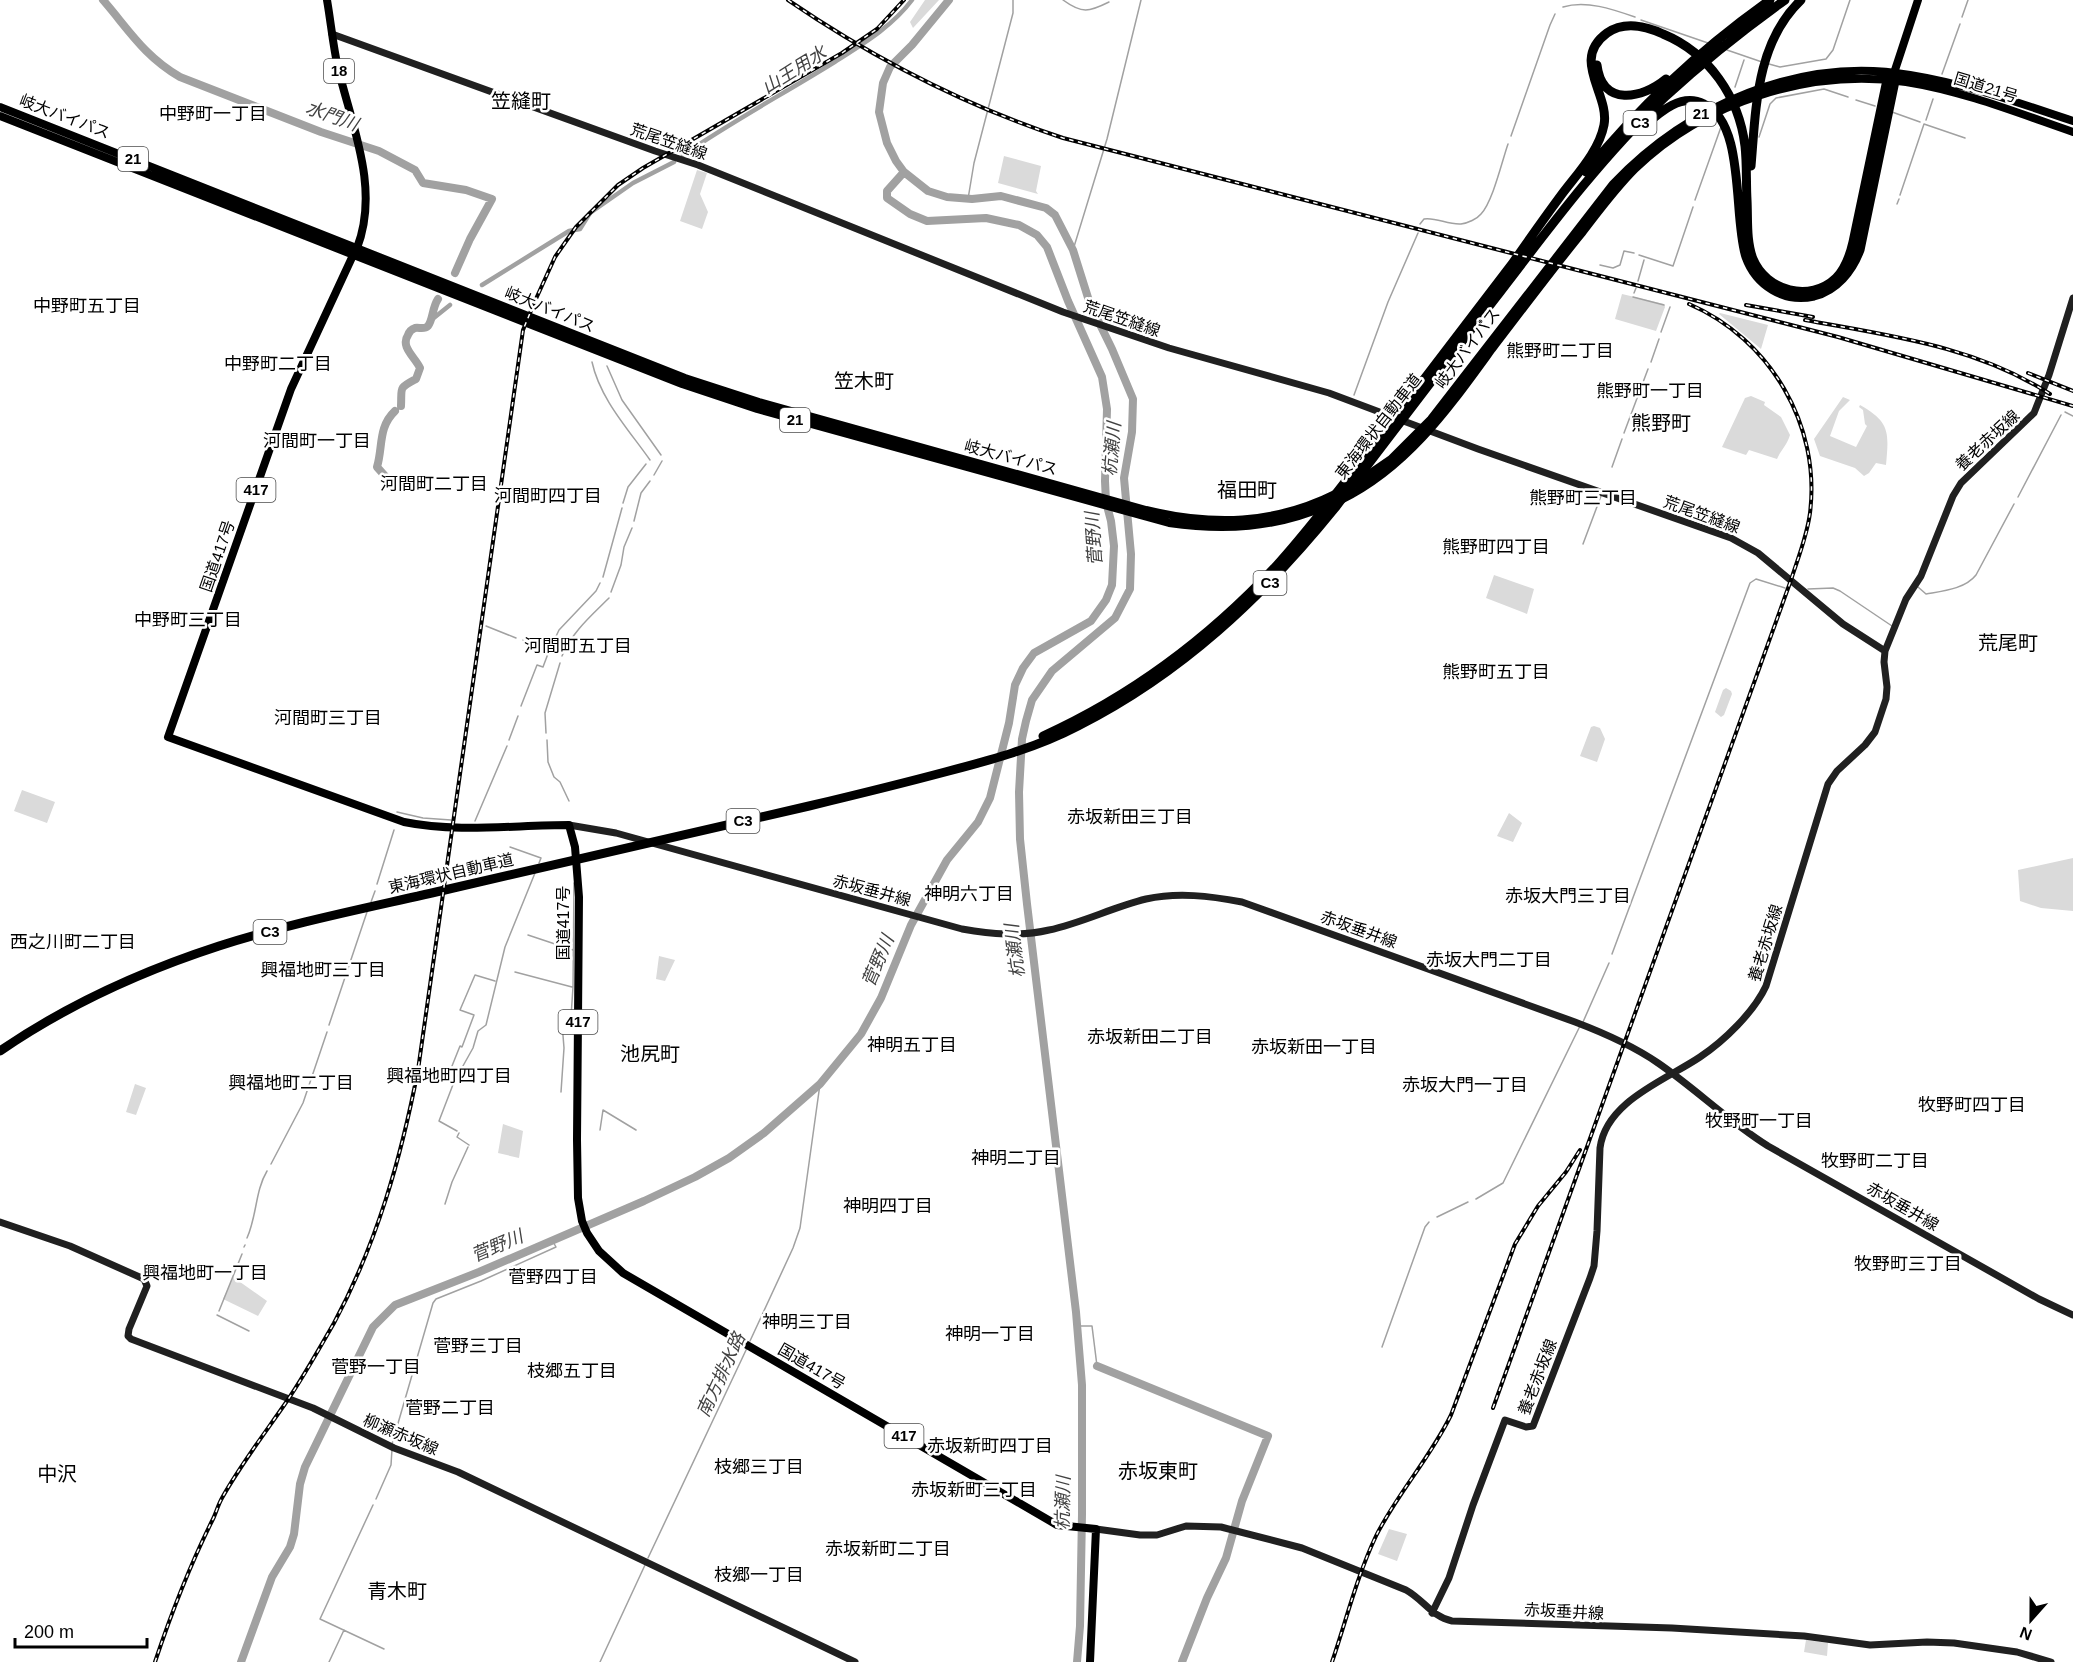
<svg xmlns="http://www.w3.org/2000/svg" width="2073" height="1662" font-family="Helvetica,'Noto Sans JP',sans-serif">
  <rect width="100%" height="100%" fill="#fff"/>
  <!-- green -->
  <path fill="#dadada" d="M 925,0 L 939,0 L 913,28 L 910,22 Z
    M 1004,156 L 1041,166 L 1036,191 L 1038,194 L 998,183 Z
    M 697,170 L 707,173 L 700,194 L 708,212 L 702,229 L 680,221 Z
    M 1622,294 L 1664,304 L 1665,307 L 1656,331 L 1615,319 Z
    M 1720,313 L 1768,325 L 1761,349 L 1719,314 Z
    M 1751,396 L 1765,402 L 1764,405 L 1781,417 L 1790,435 C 1787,445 1781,450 1777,459 L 1749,450 L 1746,455 L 1722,447 L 1745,398 Z
    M 1843,397 L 1850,400 L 1839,411 L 1830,436 L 1856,447 L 1867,426 L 1865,424 L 1863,410 L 1859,407 L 1860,405 C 1890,422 1889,432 1886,465 L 1876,463 L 1869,473 L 1864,476 L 1855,468 L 1820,456 L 1814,439 Z
    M 1494,575 L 1534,589 L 1527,614 L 1486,598 Z
    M 1726,688 L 1731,691 L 1732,694 L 1724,715 L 1721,717 L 1715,712 L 1723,690 Z
    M 1594,726 L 1600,728 L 1605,739 L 1597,762 L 1580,756 L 1591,727 Z
    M 22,790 L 55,802 L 47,823 L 14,811 Z
    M 1509,813 L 1522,823 L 1513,842 L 1497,836 Z
    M 2073,858 L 2073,911 L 2041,908 L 2020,901 L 2018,870 Z
    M 659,956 L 675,960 L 665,981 L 656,979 Z
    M 135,1084 L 146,1088 L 136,1115 L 126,1112 Z
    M 503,1124 L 523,1131 L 519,1158 L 498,1153 Z
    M 233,1277 L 267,1301 L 258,1316 L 223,1299 Z
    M 1389,1529 L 1407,1534 L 1397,1561 L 1378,1554 Z
    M 1806,1640 L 1828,1643 L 1827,1656 L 1804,1652 Z"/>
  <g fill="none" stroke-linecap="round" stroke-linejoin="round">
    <!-- stream -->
    <path stroke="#a1a1a1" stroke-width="1.5" d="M 1063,0 C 1082,14 1089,12 1109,2
      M 1563,7 C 1586,0 1612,9 1635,17
      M 1962,17 L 1968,0
      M 1641,20 L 1708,43
      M 1727,50 L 1762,62
      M 1769,64 L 1780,67 L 1826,59 L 1833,50 L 1850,0
      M 1942,74 L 1960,24
      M 1735,87 L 1744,60
      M 1856,100 L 1875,106
      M 1892,112 L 1920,122
      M 1926,120 L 1933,99
      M 1511,136 L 1550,25 L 1555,14
      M 1759,137 L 1770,104 L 1776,98 L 1824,89 L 1848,97
      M 1900,195 L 1924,124 L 1965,138
      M 968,199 L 974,163 L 1013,13 L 1013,0
      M 1695,200 L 1721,127
      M 1897,204 L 1899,199
      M 1420,224 L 1424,219 C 1436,217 1448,225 1461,224 C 1468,223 1477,219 1481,214 C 1493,201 1502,161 1508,144
      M 1073,250 L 1107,139 L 1141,0
      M 1639,255 L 1673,266 L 1693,207
      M 1600,265 L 1613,268 L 1620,265 L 1624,251 L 1634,253
      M 1638,281 L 1644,260
      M 1634,293 L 1636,288
      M 1633,297 L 1664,305
      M 1661,332 L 1670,307
      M 592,362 C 600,399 629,430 650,460
      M 1651,362 L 1659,339
      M 607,366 L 622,400 L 661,455
      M 1354,395 L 1388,302 L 1418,233
      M 2065,412 L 2073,416
      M 1624,433 L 1648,369
      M 1612,467 L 1622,439
      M 654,475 L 662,461
      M 2018,497 L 2061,415
      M 623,503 L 628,487 L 646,464
      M 634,521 L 641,493 L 650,481
      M 1583,544 L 1601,496
      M 603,577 L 622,508
      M 1918,587 L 1926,594 C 1943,591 1965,589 1976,575 L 2014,504
      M 1808,589 L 1833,588 L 1840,591 L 1892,626
      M 611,592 L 621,565 L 624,547 L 632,528
      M 486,626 L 516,638
      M 552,645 L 559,630 L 596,591 L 600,583
      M 562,656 C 572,632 591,616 609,598
      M 521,706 L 537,665 L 543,667 L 549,651 L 523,640
      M 546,733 L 545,713 L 560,663
      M 509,740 L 518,716
      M 547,740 L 548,762 L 554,777 L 560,782 L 569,801
      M 397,812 L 423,818 L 451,820
      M 475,821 L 507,746
      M 510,847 L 541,858 L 539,863
      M 377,884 L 394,830
      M 371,902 L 375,891
      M 528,935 L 573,950
      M 1612,954 L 1750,583 L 1756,579 L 1785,588
      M 515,972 L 572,987
      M 571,1017 L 573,987 L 574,883
      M 1583,1022 L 1609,963
      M 329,1025 L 367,912
      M 452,1066 L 460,1046 L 462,1047 L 474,1015 L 460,1010 L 475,975 L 495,981
      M 561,1092 L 564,1048 L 562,1023
      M 600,1130 L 603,1110 L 636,1130
      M 457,1131 L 439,1121 L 454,1082 L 473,1048 L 478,1031 L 486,1025 L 505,947 L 535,873
      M 459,1133 L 457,1137 L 469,1145
      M 271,1164 L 303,1103 L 327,1032
      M 1476,1199 L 1503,1183 L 1580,1026
      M 445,1204 L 452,1182 L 468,1147
      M 1437,1217 L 1468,1202
      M 247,1238 C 257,1216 255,1191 267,1171
      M 244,1247 L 245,1245
      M 219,1311 L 242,1254
      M 217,1315 L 249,1331
      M 1077,1326 L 1092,1326 L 1097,1366
      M 750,1341 L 793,1248 L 800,1228 L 820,1084
      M 1382,1347 L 1425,1227 L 1429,1222
      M 392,1444 L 433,1303 L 436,1299 L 481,1281 L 556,1247 L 552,1240
      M 376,1499 L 391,1465 L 392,1449
      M 373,1505 L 320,1619 L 384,1649
      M 648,1558 L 747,1348
      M 329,1662 L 344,1630
      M 600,1662 L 645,1565"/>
    <!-- canal -->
    <path stroke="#a1a1a1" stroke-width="4.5" d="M 683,155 C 731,122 783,94 833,63 C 861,45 892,27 912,0
      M 482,285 L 569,231 L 580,229 L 590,213 L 633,183 L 674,162
      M 430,321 L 450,305"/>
    <!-- river -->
    <path stroke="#a1a1a1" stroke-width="8" d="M 103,0 C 129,30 144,56 180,77 L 321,132 L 379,151 L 415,170 L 423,183 L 466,190 L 492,199 L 470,239 L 455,273
      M 949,0 L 912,45 L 890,67 L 883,83 L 879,112 L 887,143 L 896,161 L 904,172 L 928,191 L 947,197 L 972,199 L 1001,196 L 1046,208 L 1055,215 L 1073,250 L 1090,304 L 1112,349 L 1133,399 L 1132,432 L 1124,478 L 1131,554 L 1130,589 L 1115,618 L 1052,671 L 1032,700 L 1026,721 L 1022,739 L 1019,792 L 1020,839 L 1027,904 L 1076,1312 L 1082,1385 L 1082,1514 L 1080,1626 L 1077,1662
      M 401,406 C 402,386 398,389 416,379 L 420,368 C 415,357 400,347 408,335 C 409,332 412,329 415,328 C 419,327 424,330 428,326 C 433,320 432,308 438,299
      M 385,476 L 377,467 C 383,447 378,427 395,411
      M 1097,1366 L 1268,1436 L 1242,1501 L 1226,1558 L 1207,1598 L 1182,1662
      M 241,1662 L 272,1577 L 290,1547 L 294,1534 L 300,1484 L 305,1467 L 373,1327 L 395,1305 L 479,1272 L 644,1201 L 695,1177 L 729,1158 L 764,1133 L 820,1084 L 861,1034 L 881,998 L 911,925 L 947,860 L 978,822 L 990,798 L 1009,723 L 1015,685 L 1023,668 L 1034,653 L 1091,621 L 1106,600 L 1112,585 L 1114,546 L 1111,521 L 1106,502 L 1105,481 L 1107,409 L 1102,377 L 1068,301 L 1047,247 L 1037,235 L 1019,225 L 986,218 L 927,221 L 910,214 L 887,198 L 887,191 L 904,172"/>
    <!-- secondary -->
    <path stroke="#202020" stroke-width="7" d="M 332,34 L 655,151 L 698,165 L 1063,312 L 1169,348 L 1329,393 L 1478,449 L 1731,538 L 1758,553 L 1843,624 L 1885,651
      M 569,825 L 616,833 L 962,929 C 991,934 1020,937 1049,930 C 1082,923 1113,907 1146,899 C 1178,892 1210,896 1242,902 L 1575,1022 C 1604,1033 1632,1045 1658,1063 C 1696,1089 1728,1121 1768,1146 L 2039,1299 L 2073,1315
      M 0,1222 L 70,1246 L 144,1279 L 147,1286 L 129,1329 L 128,1336 L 131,1339 L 313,1408 L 394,1448 L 458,1472 L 855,1662
      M 1096,1529 L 1140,1535 L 1157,1535 L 1186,1526 L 1221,1527 L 1302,1548 L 1406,1590 C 1424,1600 1432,1617 1452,1621 L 1672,1628 L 1804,1636 L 1870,1645 L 1927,1642 L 1954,1643 L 2017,1652 L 2051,1662
      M 1432,1613 L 1449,1578 L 1473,1505 L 1505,1420 L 1526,1427 L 1533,1426 L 1590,1278 L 1594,1266 L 1597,1231 L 1600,1148 C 1606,1101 1666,1080 1700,1057 C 1724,1041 1754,1012 1766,986 L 1828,784 L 1837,771 L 1865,745 L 1875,732 L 1886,699 L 1887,687 L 1884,662 L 1885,651 L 1906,599 L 1921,576 L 1953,496 L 1961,483 L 2034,413 L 2049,375 L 2073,298"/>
    <!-- primary -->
    <path stroke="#000" stroke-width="8" d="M 327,0 C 331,23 333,46 338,68 C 352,126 380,189 357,248
      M 1894,73 L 1918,0"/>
    <!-- trunk -->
    <path stroke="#000" stroke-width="8" d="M 0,107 L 685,378 L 759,402 L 1146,510 C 1213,526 1273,525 1337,493
      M 0,116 L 682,384 L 757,409 L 1169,523 C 1224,531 1275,528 1326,506
      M 355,251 L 291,389 L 168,737 L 404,822 C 458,833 514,825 569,825 L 575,847 L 579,897 L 577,1140 L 578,1198 L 582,1221 L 587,1233 L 599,1251 L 623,1273 L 1057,1525 L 1096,1529 L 1090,1662
      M 1356,483 L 1391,459 L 1431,419 L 1613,184 C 1688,105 1800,56 1910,75 C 1966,84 2020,103 2073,121
      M 1341,500 C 1408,467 1449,408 1492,349 C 1522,310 1551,271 1582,233 C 1599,211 1615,189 1635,169 C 1704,102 1810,68 1906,82 C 1963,91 2018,113 2073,132"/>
    <!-- motorway -->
    <path stroke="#000" stroke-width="9" d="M 1597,65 C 1602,107 1642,99 1666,79
      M 1751,166 C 1756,108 1756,43 1801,0
      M 1586,172 C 1639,107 1702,48 1770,0
      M 1512,264 C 1528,241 1545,217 1562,194 C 1577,174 1599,151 1604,125 C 1610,94 1570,60 1607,33 C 1624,21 1646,26 1663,34 C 1709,53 1739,97 1745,146 C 1747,164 1746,182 1747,200 C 1748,219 1746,241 1753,259 C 1766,291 1810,303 1836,278 C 1846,268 1850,255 1853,242 L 1887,80 L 1894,73 L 1895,81 L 1860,250 C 1852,271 1837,290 1814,296 C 1784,303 1756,285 1746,257 C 1733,219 1746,123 1704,104 C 1680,92 1658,114 1641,129
      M 1043,736 C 1131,696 1211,636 1277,565 C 1315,523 1348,478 1382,434 C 1427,376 1471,317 1515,260
      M 0,1051 C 67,1005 142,971 219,946 C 294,922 372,907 449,889 C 569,861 689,833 809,806 C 855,795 900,784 945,772 C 991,760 1036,748 1078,726 C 1181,674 1263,597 1335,508 C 1390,436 1445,363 1501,291 C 1552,224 1603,156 1665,97 C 1703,62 1743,30 1785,0"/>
    <defs>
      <path id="rail" d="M 788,0 C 873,58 966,106 1063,138 L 1838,337 L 2073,406
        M 1746,305 L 1813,317
        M 1805,320 C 1891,336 1975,346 2050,394
        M 2028,373 L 2073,391
        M 1493,1408 L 1791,580 C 1798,558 1807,536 1810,513 C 1821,425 1770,339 1689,304
        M 155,1662 C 171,1614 190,1565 213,1519 C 216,1513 218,1505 222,1498 C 241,1464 265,1433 287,1401 C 304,1376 319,1349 334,1323 C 377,1243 401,1158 418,1070 L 523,330 L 535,301 L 555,257 L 576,227 L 618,185 L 643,168 L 842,53 L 877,29 L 904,0
        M 1332,1662 C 1346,1621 1357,1576 1376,1536 C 1397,1494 1430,1458 1451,1415 L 1515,1244 L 1538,1206 L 1566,1172 L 1580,1150"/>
    </defs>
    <!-- rail casing -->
    <use href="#rail" stroke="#000" stroke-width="4"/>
    <!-- rail -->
    <use href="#rail" stroke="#fff" stroke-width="1.5" stroke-dasharray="4.5" stroke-linecap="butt"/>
  </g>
  <g text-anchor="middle" stroke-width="5" stroke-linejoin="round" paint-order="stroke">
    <!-- shield labels -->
    <g fill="#fff" stroke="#4c4c4c" stroke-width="1.5">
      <rect x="324" y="59" width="30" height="24" rx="4.5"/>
      <rect x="1686" y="102" width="30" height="24" rx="4.5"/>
      <rect x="1623.5" y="111" width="33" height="24" rx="4.5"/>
      <rect x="118" y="147" width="30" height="24" rx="4.5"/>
      <rect x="780" y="408" width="30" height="24" rx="4.5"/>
      <rect x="236.5" y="478" width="39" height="24" rx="4.5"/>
      <rect x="1253.5" y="571" width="33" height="24" rx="4.5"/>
      <rect x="726.5" y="809" width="33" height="24" rx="4.5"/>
      <rect x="253.5" y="920" width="33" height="24" rx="4.5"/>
      <rect x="558.5" y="1010" width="39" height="24" rx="4.5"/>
      <rect x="884.5" y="1424" width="39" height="24" rx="4.5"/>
    </g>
    <g font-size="15" font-weight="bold" fill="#000">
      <text x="339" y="76">18</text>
      <text x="1701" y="119">21</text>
      <text x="1640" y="128">C3</text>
      <text x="133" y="164">21</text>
      <text x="795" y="425">21</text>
      <text x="256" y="495">417</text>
      <text x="1270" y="588">C3</text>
      <text x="743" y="826">C3</text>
      <text x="270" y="937">C3</text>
      <text x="578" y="1027">417</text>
      <text x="904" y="1441">417</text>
    </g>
    <!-- street labels -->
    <g font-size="16" fill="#000" stroke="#fff">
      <text transform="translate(1986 87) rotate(17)" y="6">国道21号</text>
      <text transform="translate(65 116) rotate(21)" y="6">岐大バイパス</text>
      <text transform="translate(669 141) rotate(19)" y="6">荒尾笠縫線</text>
      <text transform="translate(550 309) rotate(22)" y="6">岐大バイパス</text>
      <text transform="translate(1122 318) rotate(19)" y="6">荒尾笠縫線</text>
      <text transform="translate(1467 348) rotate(-53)" y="6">岐大バイパス</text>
      <text transform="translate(1378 426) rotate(-52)" y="6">東海環状自動車道</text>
      <text transform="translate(1987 440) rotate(-43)" y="6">養老赤坂線</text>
      <text transform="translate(1011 457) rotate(15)" y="6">岐大バイパス</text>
      <text transform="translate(1702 514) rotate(20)" y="6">荒尾笠縫線</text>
      <text transform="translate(217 556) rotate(-71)" y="6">国道417号</text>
      <text transform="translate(451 873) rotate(-13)" y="6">東海環状自動車道</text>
      <text transform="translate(872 890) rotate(15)" y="6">赤坂垂井線</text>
      <text transform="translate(563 923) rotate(-90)" y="6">国道417号</text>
      <text transform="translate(1359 929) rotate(20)" y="6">赤坂垂井線</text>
      <text transform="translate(1765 943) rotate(-73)" y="6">養老赤坂線</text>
      <text transform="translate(1903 1206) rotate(30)" y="6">赤坂垂井線</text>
      <text transform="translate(812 1366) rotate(30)" y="6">国道417号</text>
      <text transform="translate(1537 1377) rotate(-69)" y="6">養老赤坂線</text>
      <text transform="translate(401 1434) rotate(23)" y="6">柳瀬赤坂線</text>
      <text transform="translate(1564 1611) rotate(3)" y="6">赤坂垂井線</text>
    </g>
    <!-- water labels -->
    <g font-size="18" font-style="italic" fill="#424242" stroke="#fff">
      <text transform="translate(794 70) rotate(-32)" y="6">山王用水</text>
      <text transform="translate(332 116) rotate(20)" y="6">水門川</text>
      <text transform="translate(1112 449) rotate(-85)" y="6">杭瀬川</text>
      <text transform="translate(1094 539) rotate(-94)" y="6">菅野川</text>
      <text transform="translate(1015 951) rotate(-97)" y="6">杭瀬川</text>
      <text transform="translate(878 961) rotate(-67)" y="6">菅野川</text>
      <text transform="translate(497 1246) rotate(-23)" y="6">菅野川</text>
      <text transform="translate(721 1375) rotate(-65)" y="6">南方排水路</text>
      <text transform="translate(1063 1503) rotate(-89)" y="6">杭瀬川</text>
    </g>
    <!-- neighbourhood labels -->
    <g font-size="18" fill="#000" stroke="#fff">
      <text x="213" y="120">中野町一丁目</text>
      <text x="87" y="312">中野町五丁目</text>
      <text x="1560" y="357">熊野町二丁目</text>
      <text x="278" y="370">中野町二丁目</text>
      <text x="1650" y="397">熊野町一丁目</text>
      <text x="317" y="447">河間町一丁目</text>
      <text x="434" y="490">河間町二丁目</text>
      <text x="548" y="502">河間町四丁目</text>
      <text x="1583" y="504">熊野町三丁目</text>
      <text x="1496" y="553">熊野町四丁目</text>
      <text x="188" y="626">中野町三丁目</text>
      <text x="578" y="652">河間町五丁目</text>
      <text x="1496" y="678">熊野町五丁目</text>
      <text x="328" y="724">河間町三丁目</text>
      <text x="1130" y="823">赤坂新田三丁目</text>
      <text x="969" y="900">神明六丁目</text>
      <text x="1568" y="902">赤坂大門三丁目</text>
      <text x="73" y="948">西之川町二丁目</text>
      <text x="1489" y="966">赤坂大門二丁目</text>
      <text x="323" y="976">興福地町三丁目</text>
      <text x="1150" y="1043">赤坂新田二丁目</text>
      <text x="912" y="1051">神明五丁目</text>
      <text x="1314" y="1053">赤坂新田一丁目</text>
      <text x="449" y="1082">興福地町四丁目</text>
      <text x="291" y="1089">興福地町二丁目</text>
      <text x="1465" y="1091">赤坂大門一丁目</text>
      <text x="1972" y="1111">牧野町四丁目</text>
      <text x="1759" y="1127">牧野町一丁目</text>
      <text x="1016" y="1164">神明二丁目</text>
      <text x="1875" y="1167">牧野町二丁目</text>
      <text x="888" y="1212">神明四丁目</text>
      <text x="1908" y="1270">牧野町三丁目</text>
      <text x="205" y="1279">興福地町一丁目</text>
      <text x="553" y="1283">菅野四丁目</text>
      <text x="807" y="1328">神明三丁目</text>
      <text x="990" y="1340">神明一丁目</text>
      <text x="478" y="1352">菅野三丁目</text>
      <text x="376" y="1373">菅野一丁目</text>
      <text x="572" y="1377">枝郷五丁目</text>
      <text x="450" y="1414">菅野二丁目</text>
      <text x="990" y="1452">赤坂新町四丁目</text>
      <text x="759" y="1473">枝郷三丁目</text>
      <text x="974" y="1496">赤坂新町三丁目</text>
      <text x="888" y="1555">赤坂新町二丁目</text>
      <text x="759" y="1581">枝郷一丁目</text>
    </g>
    <!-- quarter labels -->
    <g font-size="20" fill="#000" stroke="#fff">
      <text x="521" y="108">笠縫町</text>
      <text x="864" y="388">笠木町</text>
      <text x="1661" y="430">熊野町</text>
      <text x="1247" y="497">福田町</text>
      <text x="2008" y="650">荒尾町</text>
      <text x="650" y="1061">池尻町</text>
      <text x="1158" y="1478">赤坂東町</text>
      <text x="57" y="1481">中沢</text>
      <text x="397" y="1598">青木町</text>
    </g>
  </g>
  <!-- north arrow -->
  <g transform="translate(2031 1620) rotate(201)" stroke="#ffffff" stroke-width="4.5" paint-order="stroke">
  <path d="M0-4.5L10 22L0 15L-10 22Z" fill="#000000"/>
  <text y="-9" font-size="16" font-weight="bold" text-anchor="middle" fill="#000000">N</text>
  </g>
  <!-- scale -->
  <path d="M15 1638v9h132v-9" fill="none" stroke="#000000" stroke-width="3"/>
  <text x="24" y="1638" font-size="18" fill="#000000" stroke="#ffffff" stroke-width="4.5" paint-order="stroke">200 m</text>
</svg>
